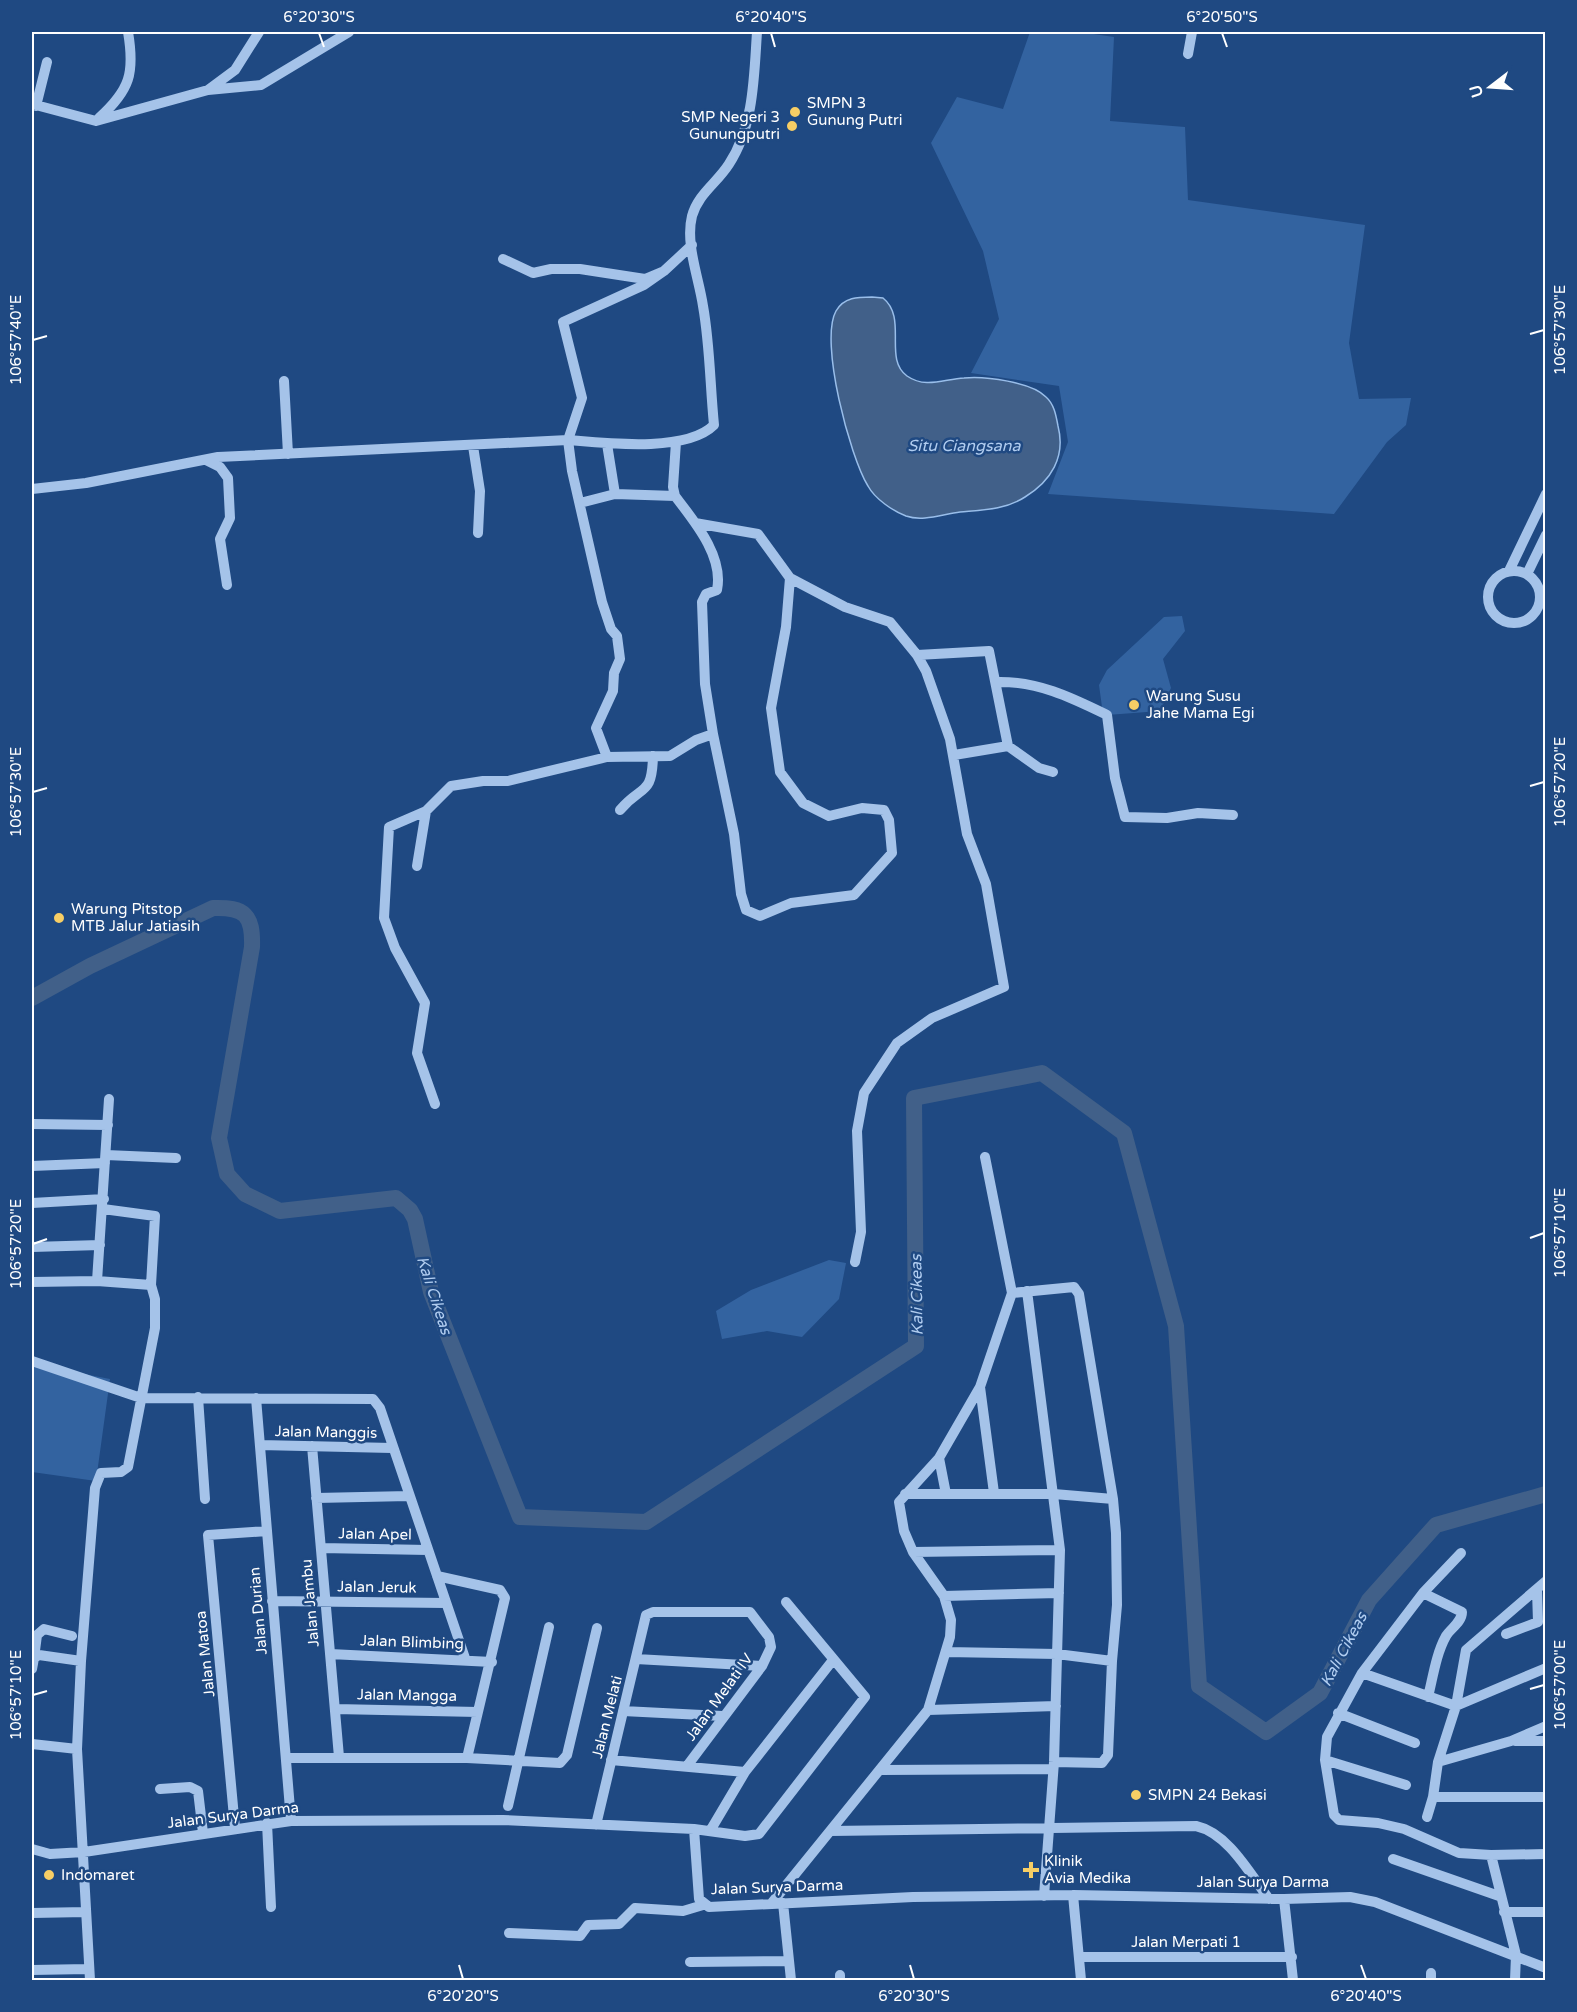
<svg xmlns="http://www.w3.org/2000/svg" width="1577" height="2012" font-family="'Varela Round',sans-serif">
  <rect width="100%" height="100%" fill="#1f4982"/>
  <!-- green -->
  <path fill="#3363a0" d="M 1030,32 L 1080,32 L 1114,37 L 1110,121 L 1185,127 L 1188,200 L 1365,225 L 1349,343 L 1359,399 L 1411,398 L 1406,425 L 1387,442 L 1334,514 L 1048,494 L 1068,442 L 1059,386 L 971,373 L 999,319 L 983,251 L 931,143 L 957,97 L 1003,109 Z
    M 1182,616 L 1185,631 L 1163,659 L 1171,688 L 1160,711 L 1107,715 L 1102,707 L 1099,685 L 1107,670 L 1164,617 Z
    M 829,1260 L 846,1263 L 839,1299 L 802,1337 L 767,1331 L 722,1339 L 716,1311 L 751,1290 Z
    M 32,1364 L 110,1379 L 96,1481 L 32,1472 Z"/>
  <!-- water -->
  <path fill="#416089" stroke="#99beea" stroke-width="1.5" d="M 872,297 L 883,298 C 908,318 883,359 907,376 C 926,389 944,379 964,378 C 985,376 1032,382 1046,397 C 1054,404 1056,415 1058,426 C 1066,457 1051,481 1025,497 C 1005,510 983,510 960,512 C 943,514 923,522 906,516 C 893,511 875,499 868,486 C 850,457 819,341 836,311 C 844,297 858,297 872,297 Z"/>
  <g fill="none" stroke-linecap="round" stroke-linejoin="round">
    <!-- river -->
    <path stroke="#416089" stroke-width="16" d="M 32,998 L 90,966 L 213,908 C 245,907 253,915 252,947 L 219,1138 L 227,1174 L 245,1194 L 280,1211 L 396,1198 L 410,1210 L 415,1219 L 431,1292 L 520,1517 L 646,1522 L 916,1346 L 914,1098 L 1042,1073 L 1124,1133 L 1176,1326 L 1199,1686 L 1266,1732 L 1320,1693 L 1369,1600 L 1436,1525 L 1546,1494"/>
    <!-- minor -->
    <path stroke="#a5c3e9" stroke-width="10" d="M 1188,54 L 1192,32
      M 208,90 L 261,85 L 349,32
      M 32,104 L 96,121 L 208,90 L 235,70 L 259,32
      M 36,106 L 47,62
      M 99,118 C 130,90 135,73 128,32
      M 503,259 L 533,273 L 551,269 L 580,269 L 645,279 L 664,271 L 692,245
      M 664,271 L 644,285 L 563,322 L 582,398 L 568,440 L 572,471 L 602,602 L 611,629 L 617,636 L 620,659 L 614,673 L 613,691 L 596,728 L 607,757 L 670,756 L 696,740 L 713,734 L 705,684 L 702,602 L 706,594 L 717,590 C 724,556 694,521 675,496 L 673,487 L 676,442
      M 284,381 L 288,454
      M 473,446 L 480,491 L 478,533
      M 206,460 L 220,467 L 228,478 L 230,518 L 220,539 L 227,585
      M 32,489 L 86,483 L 218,457 L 568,440 C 604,443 686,453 714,425 C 710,385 710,345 703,306 C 699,278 685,244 692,216 C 698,194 717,183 729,164 C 754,126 754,76 757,32
      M 615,494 L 675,496
      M 580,503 L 615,494 L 607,444
      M 695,523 L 758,534 L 790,578 L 786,627 L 771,708 L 780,772 L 803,803 L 829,816 L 862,808 L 884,810 L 889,820 L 892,853 L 854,895 L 791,903 L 760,916 L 746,910 L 741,894 L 734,834 L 713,734
      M 1509,571 L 1546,494
      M1488 597a26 26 0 1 1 52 0a26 26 0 1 1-52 0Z
      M 1527,574 L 1546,535
      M 790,578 L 845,607 L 890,622 L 917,655 L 926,671 L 950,739 L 967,834 L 986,884 L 1004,987 L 932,1018 L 897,1043 L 864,1093 L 857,1131 L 861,1232 L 855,1262
      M 917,655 L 989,651 L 1008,746
      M 997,682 C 1038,681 1072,698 1107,715 L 1115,778 L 1125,817 L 1167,818 L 1198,813 L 1233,815
      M 954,755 L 1008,746 L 1039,768 L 1053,772
      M 620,810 C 642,784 652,797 653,756
      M 426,811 L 389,827 L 384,918 L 395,948 L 425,1003 L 417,1053 L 435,1104
      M 417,866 L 426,811 L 451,786 L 483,781 L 508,781 L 607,757
      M 32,1124 L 108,1125
      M 106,1155 L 176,1158
      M 985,1157 L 1012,1293
      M 32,1166 L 105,1163
      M 32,1203 L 104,1199
      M 32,1247 L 100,1245
      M 97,1281 L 109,1099
      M 32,1282 L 97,1281 L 151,1285
      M 1027,1291 L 1060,1550 L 1054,1762 L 1044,1896
      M 32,1361 L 141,1398 L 373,1399 L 380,1408 L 465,1658
      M 980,1387 L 994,1493
      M 198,1397 L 205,1499
      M 256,1398 L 291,1821
      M 260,1445 L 392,1448
      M 312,1446 L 339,1757
      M 939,1458 L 946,1494
      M 905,1494 L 1054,1494 L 1113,1499
      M 316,1498 L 409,1496
      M 321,1548 L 428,1550
      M 913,1552 L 1060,1550
      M 1461,1553 L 1423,1593 L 1362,1673 L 1327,1737 L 1325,1760 L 1334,1815 L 1339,1820 L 1378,1823 L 1404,1829 L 1459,1853 L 1491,1855 L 1546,1854
      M 437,1576 L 500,1590 L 505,1598 L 467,1758
      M 1546,1581 L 1466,1650 L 1456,1706 L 1438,1762 L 1433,1797 L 1546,1797
      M 1423,1593 L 1462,1612 C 1462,1622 1451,1628 1446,1636 C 1436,1654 1433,1677 1428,1697
      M 944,1596 L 1059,1593
      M 272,1601 L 446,1603
      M 1506,1634 L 1538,1622 L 1537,1590
      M 946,1652 L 1057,1654 L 1112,1661
      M 330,1654 L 492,1662
      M 34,1658 L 37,1635 L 44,1629 L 72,1636
      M 636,1659 L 762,1666
      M 32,1669 L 34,1658 L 39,1655 L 81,1661
      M 1362,1673 L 1456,1706 L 1546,1668
      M 335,1709 L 478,1712
      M 928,1710 L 1056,1706
      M 623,1711 L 722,1716
      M 1338,1713 L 1415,1743
      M 1515,1741 L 1546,1741
      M 32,1744 L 77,1749
      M 288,1758 L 467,1758 L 560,1763 L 567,1755 L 597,1628
      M 611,1760 L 745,1772
      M 1325,1760 L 1406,1785
      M 1438,1762 L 1511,1741 L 1546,1726
      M 881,1770 L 1053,1769
      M 160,1789 L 190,1787 L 198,1791 L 203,1833
      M 508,1806 L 549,1627
      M 1427,1817 L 1433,1797
      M 267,1823 L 271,1907
      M 596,1825 L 646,1615 L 653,1612 L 750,1612 L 769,1637 L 771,1647 L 762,1666 L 687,1766
      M 235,1828 L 208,1535 L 267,1531
      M 694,1829 L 745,1836 L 759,1834 L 865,1697 L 786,1602
      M 710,1831 L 745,1772 L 833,1660
      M 830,1831 L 1196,1826 C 1228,1833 1250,1874 1269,1899
      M 32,1849 L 50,1854 L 84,1852 L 291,1821 L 503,1820 L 694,1829 L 699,1899 L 709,1907 L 913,1897 L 1073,1895 L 1284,1899 L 1350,1897 L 1375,1902 L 1546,1968
      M 1491,1855 L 1516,1955 L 1515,1980
      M 1393,1859 L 1499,1896
      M 1073,1895 L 1081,1980
      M 1284,1899 L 1293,1980
      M 783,1903 L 791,1980
      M 771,1904 L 928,1710 L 950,1637 L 951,1620 L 944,1596 L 913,1552 L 904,1531 L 899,1502 L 939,1458 L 980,1387 L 1012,1293 L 1074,1287 L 1079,1294 L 1113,1499 L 1116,1533 L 1117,1605 L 1112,1661 L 1108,1755 L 1102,1763 L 1054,1762
      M 1504,1912 L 1546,1912
      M 32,1913 L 86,1912
      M 509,1933 L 580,1936 L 588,1925 L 619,1924 L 635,1908 L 683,1911 L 703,1905
      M 1081,1957 L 1292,1957
      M 690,1962 L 788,1961
      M 32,1970 L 88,1969
      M 1431,1973 L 1431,1980
      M 840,1975 L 840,1980
      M 90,1980 L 77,1749 L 81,1661 L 95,1488 L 101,1473 L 121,1472 L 128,1467 L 155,1328 L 155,1299 L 151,1285 L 155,1216 L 103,1209"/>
  </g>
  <!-- ticks -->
  <path fill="none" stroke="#fff" stroke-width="2" d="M 319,33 L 324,47M 771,33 L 775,47M 1222,33 L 1227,47M 1530,334 L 1544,330M 33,340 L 47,336M 1530,786 L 1544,782M 33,792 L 47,788M 1530,1238 L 1544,1233M 33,1244 L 47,1239M 1530,1689 L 1544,1685M 33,1695 L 47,1691M 459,1965 L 463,1979M 910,1965 L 914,1979M 1361,1965 L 1366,1979"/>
  <!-- markers -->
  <g fill="#f7ce65" stroke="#1f4982" stroke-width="2">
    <circle cx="795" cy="112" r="6"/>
    <circle cx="792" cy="126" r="6"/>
    <circle cx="1134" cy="705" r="6"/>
    <circle cx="59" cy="918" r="6"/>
    <circle cx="1136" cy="1795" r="6"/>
    <path d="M1028 1861h6v6h6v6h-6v6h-6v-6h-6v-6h6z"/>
    <circle cx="49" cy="1875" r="6"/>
  </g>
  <g text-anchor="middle" stroke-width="5" stroke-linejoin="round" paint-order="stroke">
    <!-- poi labels -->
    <g font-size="15" fill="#fff" stroke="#1f4982" text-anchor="start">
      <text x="807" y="108">SMPN 3<tspan x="807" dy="17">Gunung Putri</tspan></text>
      <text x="780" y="122" text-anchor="end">SMP Negeri 3<tspan x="780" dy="17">Gunungputri</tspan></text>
      <text x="1146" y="701">Warung Susu<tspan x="1146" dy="17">Jahe Mama Egi</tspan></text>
      <text x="71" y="914">Warung Pitstop<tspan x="71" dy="17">MTB Jalur Jatiasih</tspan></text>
      <text x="1148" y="1800">SMPN 24 Bekasi</text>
      <text x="1044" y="1866">Klinik<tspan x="1044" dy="17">Avia Medika</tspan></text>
      <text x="61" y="1880">Indomaret</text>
    </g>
    <!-- street labels -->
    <g font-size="15" fill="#fff" stroke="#1f4982">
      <text transform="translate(326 1432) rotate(1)" y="5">Jalan Manggis</text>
      <text transform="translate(375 1534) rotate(1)" y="5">Jalan Apel</text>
      <text transform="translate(377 1587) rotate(1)" y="5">Jalan Jeruk</text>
      <text transform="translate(310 1603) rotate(-95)" y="5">Jalan Jambu</text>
      <text transform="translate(258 1611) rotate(-95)" y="5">Jalan Durian</text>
      <text transform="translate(412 1642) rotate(2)" y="5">Jalan Blimbing</text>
      <text transform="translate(205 1654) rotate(-96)" y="5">Jalan Matoa</text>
      <text transform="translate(407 1695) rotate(1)" y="5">Jalan Mangga</text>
      <text transform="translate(719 1697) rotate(-54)" y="5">Jalan Melati IV</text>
      <text transform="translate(607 1717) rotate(-76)" y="5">Jalan Melati</text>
      <text transform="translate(233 1815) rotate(-7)" y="5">Jalan Surya Darma</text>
      <text x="1263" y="1887">Jalan Surya Darma</text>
      <text transform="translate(777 1887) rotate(-2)" y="5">Jalan Surya Darma</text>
      <text x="1186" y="1947">Jalan Merpati 1</text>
    </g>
    <!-- water labels -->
    <g font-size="16" font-style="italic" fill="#b1cdf0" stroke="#1f4982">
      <text x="964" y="451">Situ Ciangsana</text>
      <text transform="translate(435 1295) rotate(72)" y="6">Kali Cikeas</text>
      <text transform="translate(916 1295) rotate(-91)" y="6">Kali Cikeas</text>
      <text transform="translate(1343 1649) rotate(-62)" y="6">Kali Cikeas</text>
    </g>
  </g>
  <!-- border -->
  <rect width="1577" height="2012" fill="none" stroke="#1f4982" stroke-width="66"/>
  <!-- north arrow -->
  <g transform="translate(1490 87) rotate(253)" stroke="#1f4982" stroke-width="4.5" paint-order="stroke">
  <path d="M0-4.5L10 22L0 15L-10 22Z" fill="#ffffff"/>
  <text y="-9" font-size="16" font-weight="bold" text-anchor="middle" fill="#ffffff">U</text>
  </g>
  <rect x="33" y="33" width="1511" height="1946" fill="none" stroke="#fff" stroke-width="2"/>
  <g font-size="15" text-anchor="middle" fill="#fff">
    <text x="319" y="22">6°20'30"S</text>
    <text x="771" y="22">6°20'40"S</text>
    <text x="1222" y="22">6°20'50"S</text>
    <text transform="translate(1560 330) rotate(-90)" y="5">106°57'30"E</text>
    <text transform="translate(16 340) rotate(-90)" y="5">106°57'40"E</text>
    <text transform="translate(1560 782) rotate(-90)" y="5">106°57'20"E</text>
    <text transform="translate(16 792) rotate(-90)" y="5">106°57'30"E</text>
    <text transform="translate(1560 1233) rotate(-90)" y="5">106°57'10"E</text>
    <text transform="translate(16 1244) rotate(-90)" y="5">106°57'20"E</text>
    <text transform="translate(1560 1685) rotate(-90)" y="5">106°57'00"E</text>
    <text transform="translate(16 1695) rotate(-90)" y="5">106°57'10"E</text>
    <text x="463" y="2001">6°20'20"S</text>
    <text x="914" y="2001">6°20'30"S</text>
    <text x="1366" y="2001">6°20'40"S</text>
  </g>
</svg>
